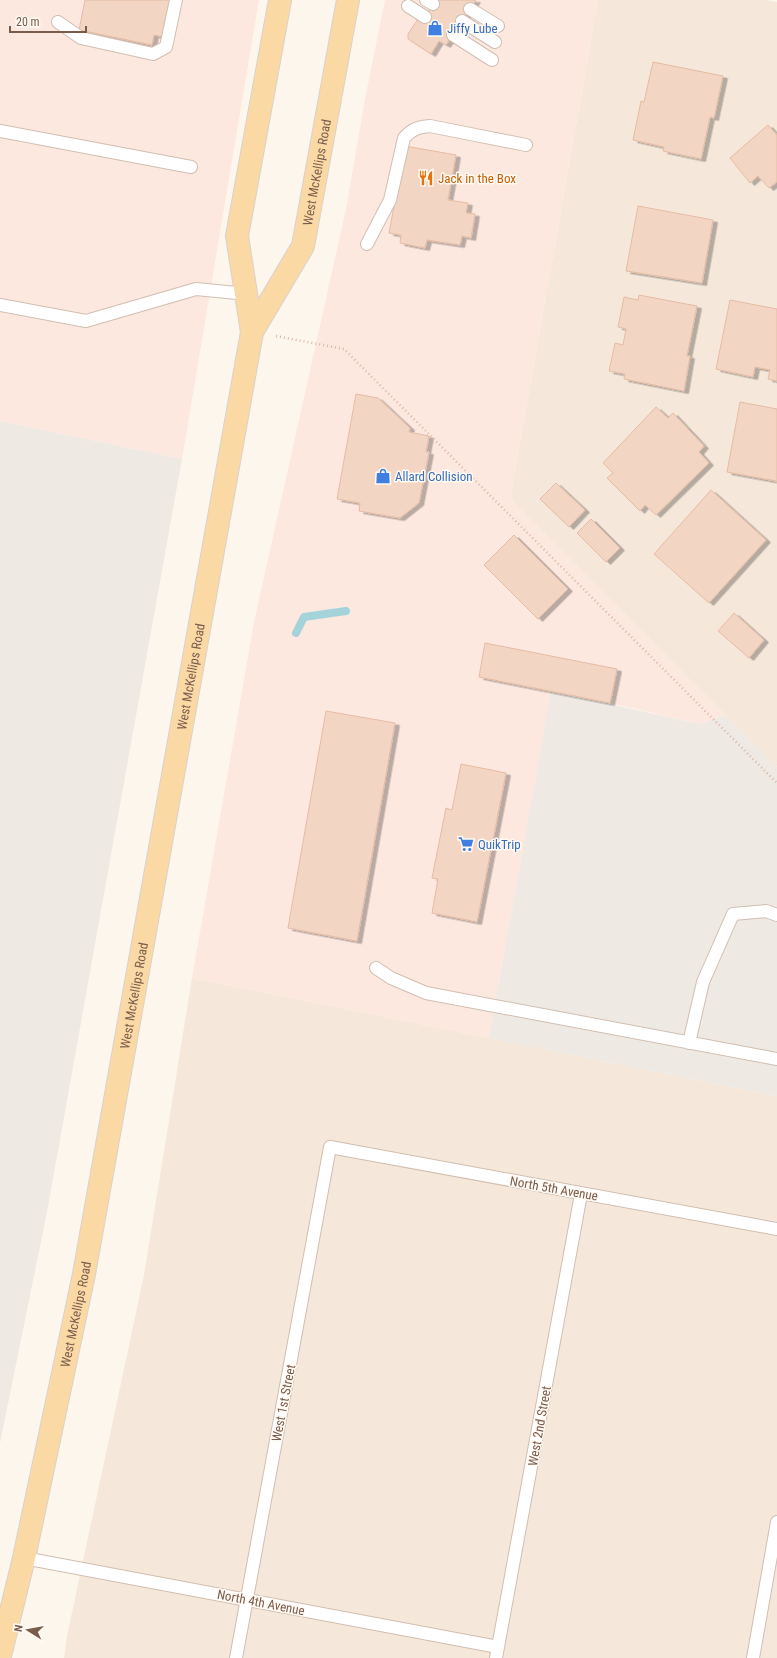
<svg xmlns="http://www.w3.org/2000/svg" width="777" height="1658" font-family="'Roboto Condensed',sans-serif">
  <defs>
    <filter id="shadow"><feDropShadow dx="4.5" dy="2.5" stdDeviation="0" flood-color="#0004"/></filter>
  </defs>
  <rect width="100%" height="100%" fill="#fdf6ec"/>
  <!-- residential -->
  <path fill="#f5e8da" d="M 598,0 L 765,0 L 777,2 L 777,767 L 510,499 Z
    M 192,978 L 777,1096 L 777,1658 L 64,1658 L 67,1636 L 144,1275 Z"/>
  <!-- commercial -->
  <path fill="#fde8e0" d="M 0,0 L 259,0 L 182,459 L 0,421 Z
    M 385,0 L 598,0 L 510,499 L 725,715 L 700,724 L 610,703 L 551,692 L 489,1038 L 192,978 L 254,622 L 346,209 L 365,99 Z"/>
  <!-- industrial -->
  <path fill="#efe9e4" d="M 0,421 L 182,459 L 47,1212 L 0,1443 Z
    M 551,691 L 700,724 L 725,715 L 777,767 L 777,1096 L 489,1038 Z"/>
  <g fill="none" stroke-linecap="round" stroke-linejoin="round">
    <!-- stream -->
    <path stroke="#a5d3da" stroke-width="8" d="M 296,633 L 304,617 L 346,611"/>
  </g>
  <!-- building -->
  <path fill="#f3d5c3" stroke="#e6bba3" filter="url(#shadow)" d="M 85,0 L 171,0 L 164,37 L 154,35 L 152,45 L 79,30 Z
    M 436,0 L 476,0 L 446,45 L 439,41 L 431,54 L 408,39 L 408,34 L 418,19 L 422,21 Z
    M 653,62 L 723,76 L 714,118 L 710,117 L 701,159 L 663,151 L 664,147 L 633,140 L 641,101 L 644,102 Z
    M 768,125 L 777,135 L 777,182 L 769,188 L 758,176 L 750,183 L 730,158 Z
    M 405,146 L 456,155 L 448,200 L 468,203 L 466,213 L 475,214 L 471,238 L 462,236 L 460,245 L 427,240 L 425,248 L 400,243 L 401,235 L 389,233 Z
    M 638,206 L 713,220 L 702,283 L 626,271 Z
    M 639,295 L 697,306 L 687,356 L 690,356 L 684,391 L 624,379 L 625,374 L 609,371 L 615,343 L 623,345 L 626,329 L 618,327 L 624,297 L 638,300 Z
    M 730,300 L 777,309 L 777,381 L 768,379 L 770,370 L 755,367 L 753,377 L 716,369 Z
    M 356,394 L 378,398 L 410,428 L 409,432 L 429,436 L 426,452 L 429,452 L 419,503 L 400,518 L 359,511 L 360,503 L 337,499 Z
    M 740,402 L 777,409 L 777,483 L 776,481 L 727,472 Z
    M 656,407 L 668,418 L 673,413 L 704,446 L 699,452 L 709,463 L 656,515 L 645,505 L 640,511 L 607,478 L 613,473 L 603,463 Z
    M 556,483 L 585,510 L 569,527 L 540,499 Z
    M 711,490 L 766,540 L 709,603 L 654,554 Z
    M 591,519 L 620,548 L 606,562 L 577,533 Z
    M 514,535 L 568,589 L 538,619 L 484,565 Z
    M 734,613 L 764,640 L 749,658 L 718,631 Z
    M 485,643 L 617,669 L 610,703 L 479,677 Z
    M 326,711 L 395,723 L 357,941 L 288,928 Z
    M 461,764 L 506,773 L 477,922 L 432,913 L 438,879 L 432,878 L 446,808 L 452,810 Z"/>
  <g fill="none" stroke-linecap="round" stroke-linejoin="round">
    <defs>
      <path id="lane" d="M 426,0 L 433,4
        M 408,6 L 425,17
        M 470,9 L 498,26
        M 462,21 L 495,42
        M 58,22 L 81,38 L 153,54 L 166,47 L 176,0
        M 453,35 L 492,60
        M 0,131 L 191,167
        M 367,244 L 390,200 L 404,138 C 412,129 418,127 430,126 L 526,145
        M 0,305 L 86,321 L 196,289 L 247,294
        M 376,968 L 391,978 L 426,993 L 777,1059
        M 689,1043 L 703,982 L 733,914 L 766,911 L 777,915
        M 24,1558 L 498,1647
        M 236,1658 L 330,1147 L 777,1229
        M 496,1658 L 581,1194
        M 753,1658 L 777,1522"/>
      <g id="primary">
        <path id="s1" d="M 252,332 L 303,246 L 348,0"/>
        <path id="s2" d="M 0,1656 L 24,1558 L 84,1274 L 252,332 L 237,236 L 280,0"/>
      </g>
    </defs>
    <!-- lane casing -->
    <use href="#lane" stroke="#d1beb0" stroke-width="14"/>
    <!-- primary casing -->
    <use href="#primary" stroke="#dad1cd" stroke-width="24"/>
    <!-- path -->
    <path stroke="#d9b8a5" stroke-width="2.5" stroke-dasharray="1 3" stroke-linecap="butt" d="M 276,336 L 344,349 L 777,783"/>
    <!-- lane -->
    <use href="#lane" stroke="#fff" stroke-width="12"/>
    <!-- primary -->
    <use href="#primary" stroke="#fbd9a5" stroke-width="22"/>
  </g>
  <!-- icons -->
  <defs>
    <symbol id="shop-bare" viewBox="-9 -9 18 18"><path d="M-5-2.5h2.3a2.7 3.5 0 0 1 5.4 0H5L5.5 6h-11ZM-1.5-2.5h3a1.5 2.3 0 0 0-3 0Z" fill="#3f7fe0" stroke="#fffaf3" stroke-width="2.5" paint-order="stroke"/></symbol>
    <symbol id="restaurant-bare" viewBox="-9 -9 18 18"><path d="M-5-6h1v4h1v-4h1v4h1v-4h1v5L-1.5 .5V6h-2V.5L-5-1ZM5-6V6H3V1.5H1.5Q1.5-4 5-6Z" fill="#e8710a" stroke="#fffaf3" stroke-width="2.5" paint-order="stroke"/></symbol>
    <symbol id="supermarket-bare" viewBox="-9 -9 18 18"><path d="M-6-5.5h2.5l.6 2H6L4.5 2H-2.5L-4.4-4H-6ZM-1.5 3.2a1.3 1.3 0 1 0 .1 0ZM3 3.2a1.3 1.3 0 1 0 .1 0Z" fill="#3f7fe0" stroke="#fffaf3" stroke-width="2.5" paint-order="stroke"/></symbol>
  </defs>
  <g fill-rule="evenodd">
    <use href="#shop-bare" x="424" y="17" width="22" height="22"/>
    <use href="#restaurant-bare" x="415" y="167" width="22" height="22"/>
    <use href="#shop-bare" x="372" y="465" width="22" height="22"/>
    <use href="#supermarket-bare" x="455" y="833" width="22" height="22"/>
  </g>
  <g text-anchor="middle" stroke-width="3" stroke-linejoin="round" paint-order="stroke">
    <!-- shop labels -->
    <g font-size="13" fill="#366cbe" stroke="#fffaf3" text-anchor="start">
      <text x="447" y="33">Jiffy Lube</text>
      <text x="395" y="481">Allard Collision</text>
      <text x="478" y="849">QuikTrip</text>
    </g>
    <!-- street labels -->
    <g font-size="13" fill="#7a5c4d" stroke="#fffaf3">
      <text dy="5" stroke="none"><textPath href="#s1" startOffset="175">West McKellips Road</textPath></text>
      <text dy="5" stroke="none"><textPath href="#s2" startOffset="998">West McKellips Road</textPath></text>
      <text dy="5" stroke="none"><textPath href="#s2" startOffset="674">West McKellips Road</textPath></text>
      <text transform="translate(554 1188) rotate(10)" y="5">North 5th Avenue</text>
      <text dy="5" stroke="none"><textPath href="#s2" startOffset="350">West McKellips Road</textPath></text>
      <text transform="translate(283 1403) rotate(-79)" y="5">West 1st Street</text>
      <text transform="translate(539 1426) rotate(-80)" y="5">West 2nd Street</text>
      <text transform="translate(261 1602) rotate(11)" y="5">North 4th Avenue</text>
    </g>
    <!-- food labels -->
    <g font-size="13" fill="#c56008" stroke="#fffaf3" text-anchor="start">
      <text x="438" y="183">Jack in the Box</text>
    </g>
  </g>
  <!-- north arrow -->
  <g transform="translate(28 1630) rotate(281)" stroke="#fffaf3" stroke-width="3" paint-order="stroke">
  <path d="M0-3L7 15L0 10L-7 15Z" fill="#7a5c4d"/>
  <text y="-6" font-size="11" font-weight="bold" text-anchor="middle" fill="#7a5c4d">N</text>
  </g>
  <!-- scale -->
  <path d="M10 26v6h76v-6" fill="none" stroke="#7a5c4d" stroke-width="2"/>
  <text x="16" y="26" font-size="12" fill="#7a5c4d" stroke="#fffaf3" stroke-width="3" paint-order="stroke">20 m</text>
</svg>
